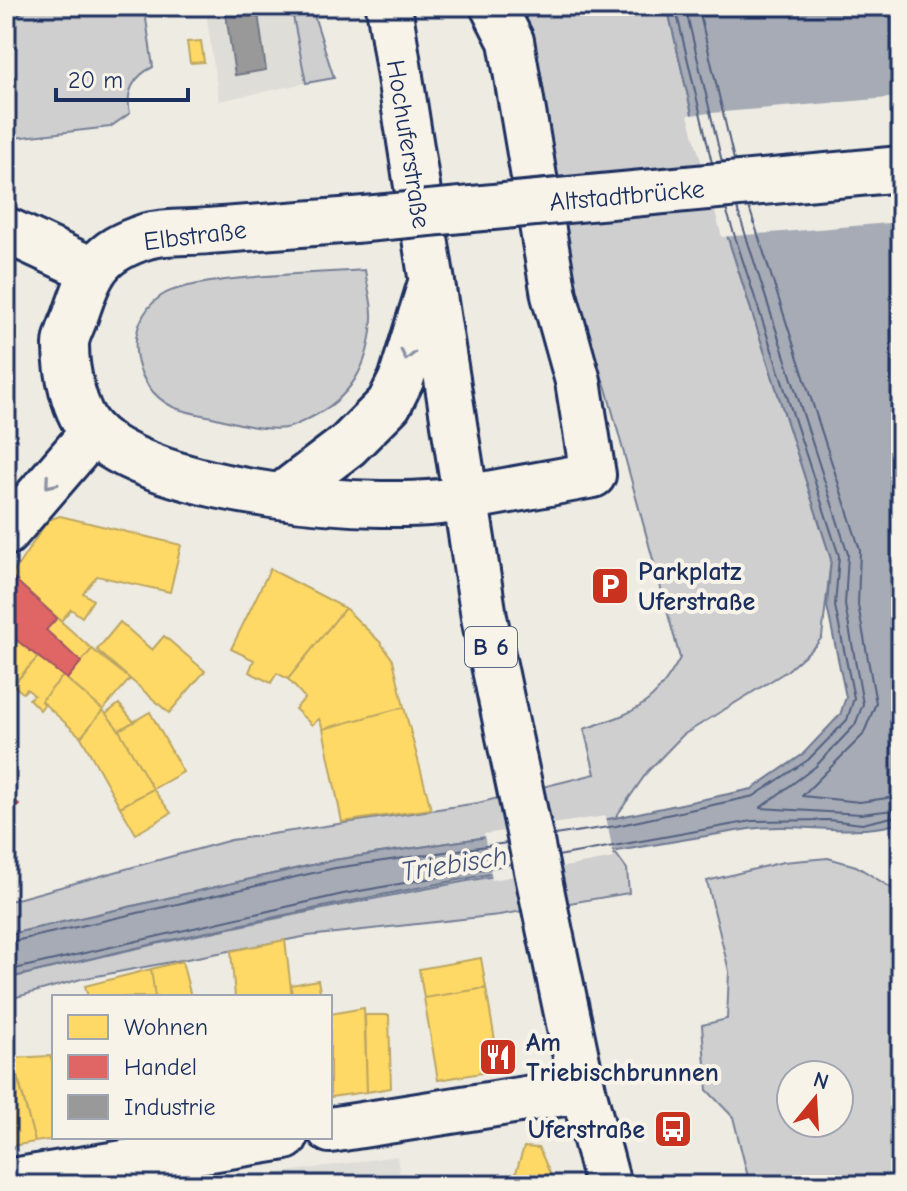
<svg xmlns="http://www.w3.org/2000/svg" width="907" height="1191" font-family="'Comic Neue',sans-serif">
  <rect width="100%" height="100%" fill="#eeebe2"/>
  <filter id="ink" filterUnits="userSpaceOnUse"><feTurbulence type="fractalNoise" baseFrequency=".0125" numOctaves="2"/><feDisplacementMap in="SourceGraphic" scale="16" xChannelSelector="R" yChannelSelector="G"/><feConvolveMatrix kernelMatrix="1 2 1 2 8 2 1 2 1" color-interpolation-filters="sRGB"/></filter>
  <g filter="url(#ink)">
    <!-- built -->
    <path fill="#deddd8" d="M 205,6 L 291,6 L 306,83 L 219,101 Z
      M 397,1156 L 401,1185 L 194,1185 L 217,1182 Z"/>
    <!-- green -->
    <path fill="#cfcfcf" stroke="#757f96" stroke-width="2" fill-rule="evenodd" d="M 30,6 L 179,6 L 145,12 L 153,67 C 134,76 125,92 130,113 L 110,127 L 6,139 L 6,25 Z
      M 291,6 L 311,6 L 334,78 L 306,83 Z
      M 518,6 L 667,6 L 702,157 L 831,559 L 822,637 L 816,645 L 787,671 L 683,735 L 648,771 L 615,818 L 334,860 L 6,935 L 6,902 L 231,840 L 478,803 L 595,774 L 584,729 C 634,712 653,708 680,658 L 606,388 L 566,282 Z
      M 365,270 C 367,286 373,303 372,318 C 370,365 351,399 308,419 C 301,422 293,427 286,428 C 266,431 239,424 220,419 C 205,415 186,413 173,407 C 131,387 121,324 161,296 C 189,276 325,273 365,270 Z
      M 616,854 L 627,869 L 629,893 L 499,915 L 308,936 L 81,979 L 6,1000 L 6,979 C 208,929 411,890 616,854 Z
      M 828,858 L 856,866 L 901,894 L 901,1185 L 750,1185 L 733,1117 L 707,1090 L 702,1025 L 727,1019 L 729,971 L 707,881 L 783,862 ZM 839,1075 L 839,1123 L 791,1123 L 791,1075 Z"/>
    <!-- water -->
    <path fill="#a6abb5" stroke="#6e7992" stroke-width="2" d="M 667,6 L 901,6 L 901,830 L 893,825 C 846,836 797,822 749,829 C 500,869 251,918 6,979 L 6,935 L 334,860 L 615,818 L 752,789 L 802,755 L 840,715 L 846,697 L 827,606 L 831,559 L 702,157 Z"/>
    <!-- pier -->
    <path fill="#eeebe2" d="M 901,97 L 901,222 L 722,237 L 688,115 Z
      M 606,816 L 614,858 L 492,880 L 484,834 Z"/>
    <!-- homes -->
    <path fill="#ffd966" stroke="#bba664" stroke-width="2" d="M 201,41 L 204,62 L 190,63 L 187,42 Z
      M 60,516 L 181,545 L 170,592 L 97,576 L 83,593 L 93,600 L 82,617 L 71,609 L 61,621 L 11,576 L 48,520 Z
      M 270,569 L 345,608 L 288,679 L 277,673 L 271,683 L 249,672 L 254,660 L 231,649 Z
      M 345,608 L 380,642 L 393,660 L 404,707 L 323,729 L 319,719 L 312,725 L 295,709 L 305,698 L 288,679 Z
      M 57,618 L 92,649 L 81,662 L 46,630 Z
      M 120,622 L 152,650 L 164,636 L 205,671 L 169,713 L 97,650 Z
      M 6,632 L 38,657 L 6,692 Z
      M 92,649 L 130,679 L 103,710 L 67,679 Z
      M 38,657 L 63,676 L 41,701 L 45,704 L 40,710 L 29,699 L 34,695 L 27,689 L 23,693 L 13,685 Z
      M 63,676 L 103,710 L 81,737 L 41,701 Z
      M 119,704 L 134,722 L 119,730 L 106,714 Z
      M 404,707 L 431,809 L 342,822 L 323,729 Z
      M 103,710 L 119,730 L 153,789 L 120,807 L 81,737 Z
      M 150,712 L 183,772 L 153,789 L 119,730 Z
      M 153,789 L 171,813 L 136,834 L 120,807 Z
      M 285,940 L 292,997 L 235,997 L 231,951 Z
      M 481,958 L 486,988 L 424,998 L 419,969 Z
      M 182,961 L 191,997 L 155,997 L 151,969 Z
      M 151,969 L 155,997 L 88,997 L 85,986 Z
      M 318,980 L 321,997 L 292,997 L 291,985 Z
      M 486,988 L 500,1070 L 438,1080 L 424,998 Z
      M 364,1008 L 367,1092 L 330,1097 L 330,1014 Z
      M 365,1015 L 389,1015 L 391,1088 L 367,1092 Z
      M 50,1056 L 54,1065 L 54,1137 L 71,1137 L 35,1142 L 13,1058 Z
      M 16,1072 L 35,1142 L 6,1147 L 6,1074 Z
      M 524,1147 L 539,1148 L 555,1185 L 512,1185 Z"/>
    <!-- shops -->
    <path fill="#e06666" stroke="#a55664" stroke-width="2" d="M 11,576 L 57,618 L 46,630 L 81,662 L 67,679 L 6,632 L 6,582 Z
      M 6,793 L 19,805 L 6,820 Z"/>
    <!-- industry -->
    <path fill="#999" stroke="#737987" stroke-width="2" d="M 257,6 L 266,70 L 235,75 L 225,8 Z"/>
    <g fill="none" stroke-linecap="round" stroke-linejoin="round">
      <!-- shore -->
      <path stroke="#536181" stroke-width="2" d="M 675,6 L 712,163
        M 685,6 L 722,162
        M 698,6 L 734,160
        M 749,207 L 860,550 L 858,605 L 876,703 L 863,735 L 802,796 L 860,802 L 901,796
        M 737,208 L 848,554 L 845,605 L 863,704 L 855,725 L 815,767 L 760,808 L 861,814 L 901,809
        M 554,835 L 616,826 L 754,796 L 808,760 L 847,720 L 854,698 L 835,606 L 839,556 L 726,209
        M 558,856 L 752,821 L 829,820 L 862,824 L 892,817 L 901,821
        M 6,943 L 335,868 L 507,843
        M 6,971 L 343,894 L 511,864"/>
      <defs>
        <path id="minor" d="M 6,230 L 92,270
          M 466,498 L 593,475 L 578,381 L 554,295 L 511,41 L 493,6
          M 6,533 L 93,432
          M 330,1130 L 583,1090
          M 6,1182 L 285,1137"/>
        <path id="major" d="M 389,6 L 484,617 L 583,1090 L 608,1185
          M 354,220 C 305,224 256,227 208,231 C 189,233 166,231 147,236 C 97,252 91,270 75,317 C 72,325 66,336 66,345 C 66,371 74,412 92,431 C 152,494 384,516 466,498
          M 281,496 L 348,445 L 389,404 L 401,380 L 431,283"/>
      </defs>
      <!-- minor casing -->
      <use href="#minor" stroke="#1b2f5e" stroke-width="50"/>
      <!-- major casing -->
      <use href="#major" stroke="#1b2f5e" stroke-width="50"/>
      <!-- minor -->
      <use href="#minor" stroke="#f7f3e8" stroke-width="44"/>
      <!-- major -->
      <use href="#major" stroke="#f7f3e8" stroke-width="44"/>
      <defs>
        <path id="major-bridge" d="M 354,220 L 901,169"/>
      </defs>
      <!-- major-bridge casing -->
      <use href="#major-bridge" stroke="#1b2f5e" stroke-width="50" stroke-linecap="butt"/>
      <!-- major-bridge -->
      <use href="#major-bridge" stroke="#f7f3e8" stroke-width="44"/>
    </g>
    <!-- one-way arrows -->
    <defs><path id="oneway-chevron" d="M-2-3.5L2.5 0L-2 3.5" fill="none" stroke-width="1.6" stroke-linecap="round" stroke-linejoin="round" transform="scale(2)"/></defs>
    <g stroke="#8991a3">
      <use href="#oneway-chevron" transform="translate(407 355) rotate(103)"/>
      <use href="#oneway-chevron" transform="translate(50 483) rotate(130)"/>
    </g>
  </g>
  <!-- icons -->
  <defs>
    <symbol id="parking-square" viewBox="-11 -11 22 22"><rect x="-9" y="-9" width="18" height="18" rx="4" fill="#c8321e" stroke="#f7f3e8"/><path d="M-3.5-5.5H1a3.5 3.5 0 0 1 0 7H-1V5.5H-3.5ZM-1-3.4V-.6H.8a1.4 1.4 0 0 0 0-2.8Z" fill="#fff"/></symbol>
    <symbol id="restaurant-square" viewBox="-11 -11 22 22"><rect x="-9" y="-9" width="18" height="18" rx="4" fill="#c8321e" stroke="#f7f3e8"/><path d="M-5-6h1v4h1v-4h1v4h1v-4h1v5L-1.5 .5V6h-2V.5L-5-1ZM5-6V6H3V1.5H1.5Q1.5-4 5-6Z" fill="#fff"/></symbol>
    <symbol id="bus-square" viewBox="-11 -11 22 22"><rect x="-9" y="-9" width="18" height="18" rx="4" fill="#c8321e" stroke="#f7f3e8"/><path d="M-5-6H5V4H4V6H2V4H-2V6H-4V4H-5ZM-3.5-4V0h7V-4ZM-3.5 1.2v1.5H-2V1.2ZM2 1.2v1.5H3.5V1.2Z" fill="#fff"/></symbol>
  </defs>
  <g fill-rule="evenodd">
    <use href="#parking-square" x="588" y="564" width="44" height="44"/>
    <use href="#restaurant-square" x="476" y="1035" width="44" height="44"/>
    <use href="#bus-square" x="651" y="1107" width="44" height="44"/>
  </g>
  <g text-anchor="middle" stroke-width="8" stroke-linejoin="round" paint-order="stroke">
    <!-- shield labels -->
    <rect fill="#f7f3e8" stroke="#5d6a87" stroke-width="2" x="465" y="627" width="52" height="40" rx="6"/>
    <g font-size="24" font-weight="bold" fill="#1b2f5e">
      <text x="491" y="655">B 6</text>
    </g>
    <!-- street labels -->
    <g font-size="26" fill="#1b2f5e" stroke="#f7f3e8">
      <text transform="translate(409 144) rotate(81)" y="9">Hochuferstraße</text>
      <text transform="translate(627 195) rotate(-5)" y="9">Altstadtbrücke</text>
      <text transform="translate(195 235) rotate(-7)" y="9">Elbstraße</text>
    </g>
    <!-- poi labels -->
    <g font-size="26" font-weight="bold" fill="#1b2f5e" stroke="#f7f3e8" text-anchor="start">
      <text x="638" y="580">Parkplatz<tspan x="638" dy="30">Uferstraße</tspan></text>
      <text x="526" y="1051">Am<tspan x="526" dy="30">Triebischbrunnen</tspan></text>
      <text x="645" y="1138" text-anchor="end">Uferstraße</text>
    </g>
    <!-- water labels -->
    <g font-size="28" font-style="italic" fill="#455478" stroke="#f7f3e8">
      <text transform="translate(454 863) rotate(-9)" y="10">Triebisch</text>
    </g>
  </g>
  <!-- margin -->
  <rect width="907" height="1191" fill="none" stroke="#f7f3e8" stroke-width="32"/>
  <rect x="16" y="16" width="875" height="1159" fill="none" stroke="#1b2f5e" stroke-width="3" filter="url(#ink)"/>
  <!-- legend -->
  <rect x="52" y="995" width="280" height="144" fill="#f7f3e8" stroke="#9fa5b1" stroke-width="2"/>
  <rect x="68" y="1015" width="40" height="24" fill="#ffd966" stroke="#9fa5b1" stroke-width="2"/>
  <text x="124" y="1035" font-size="24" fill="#1b2f5e">Wohnen</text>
  <rect x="68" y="1055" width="40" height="24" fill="#e06666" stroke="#9fa5b1" stroke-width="2"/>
  <text x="124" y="1075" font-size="24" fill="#1b2f5e">Handel</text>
  <rect x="68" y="1095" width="40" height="24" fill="#999999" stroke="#9fa5b1" stroke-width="2"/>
  <text x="124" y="1115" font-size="24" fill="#1b2f5e">Industrie</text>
  <!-- north arrow -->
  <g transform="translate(815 1099) rotate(18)"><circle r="38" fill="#f7f3e8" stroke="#9fa5b1" stroke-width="2"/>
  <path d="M0-6L14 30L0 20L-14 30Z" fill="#c8321e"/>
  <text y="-12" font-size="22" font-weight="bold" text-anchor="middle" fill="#1b2f5e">N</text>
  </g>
  <!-- scale -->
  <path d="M56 88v12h132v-12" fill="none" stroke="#1b2f5e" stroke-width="4"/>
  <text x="68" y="88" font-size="24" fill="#1b2f5e" stroke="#f7f3e8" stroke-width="6" paint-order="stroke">20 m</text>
</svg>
